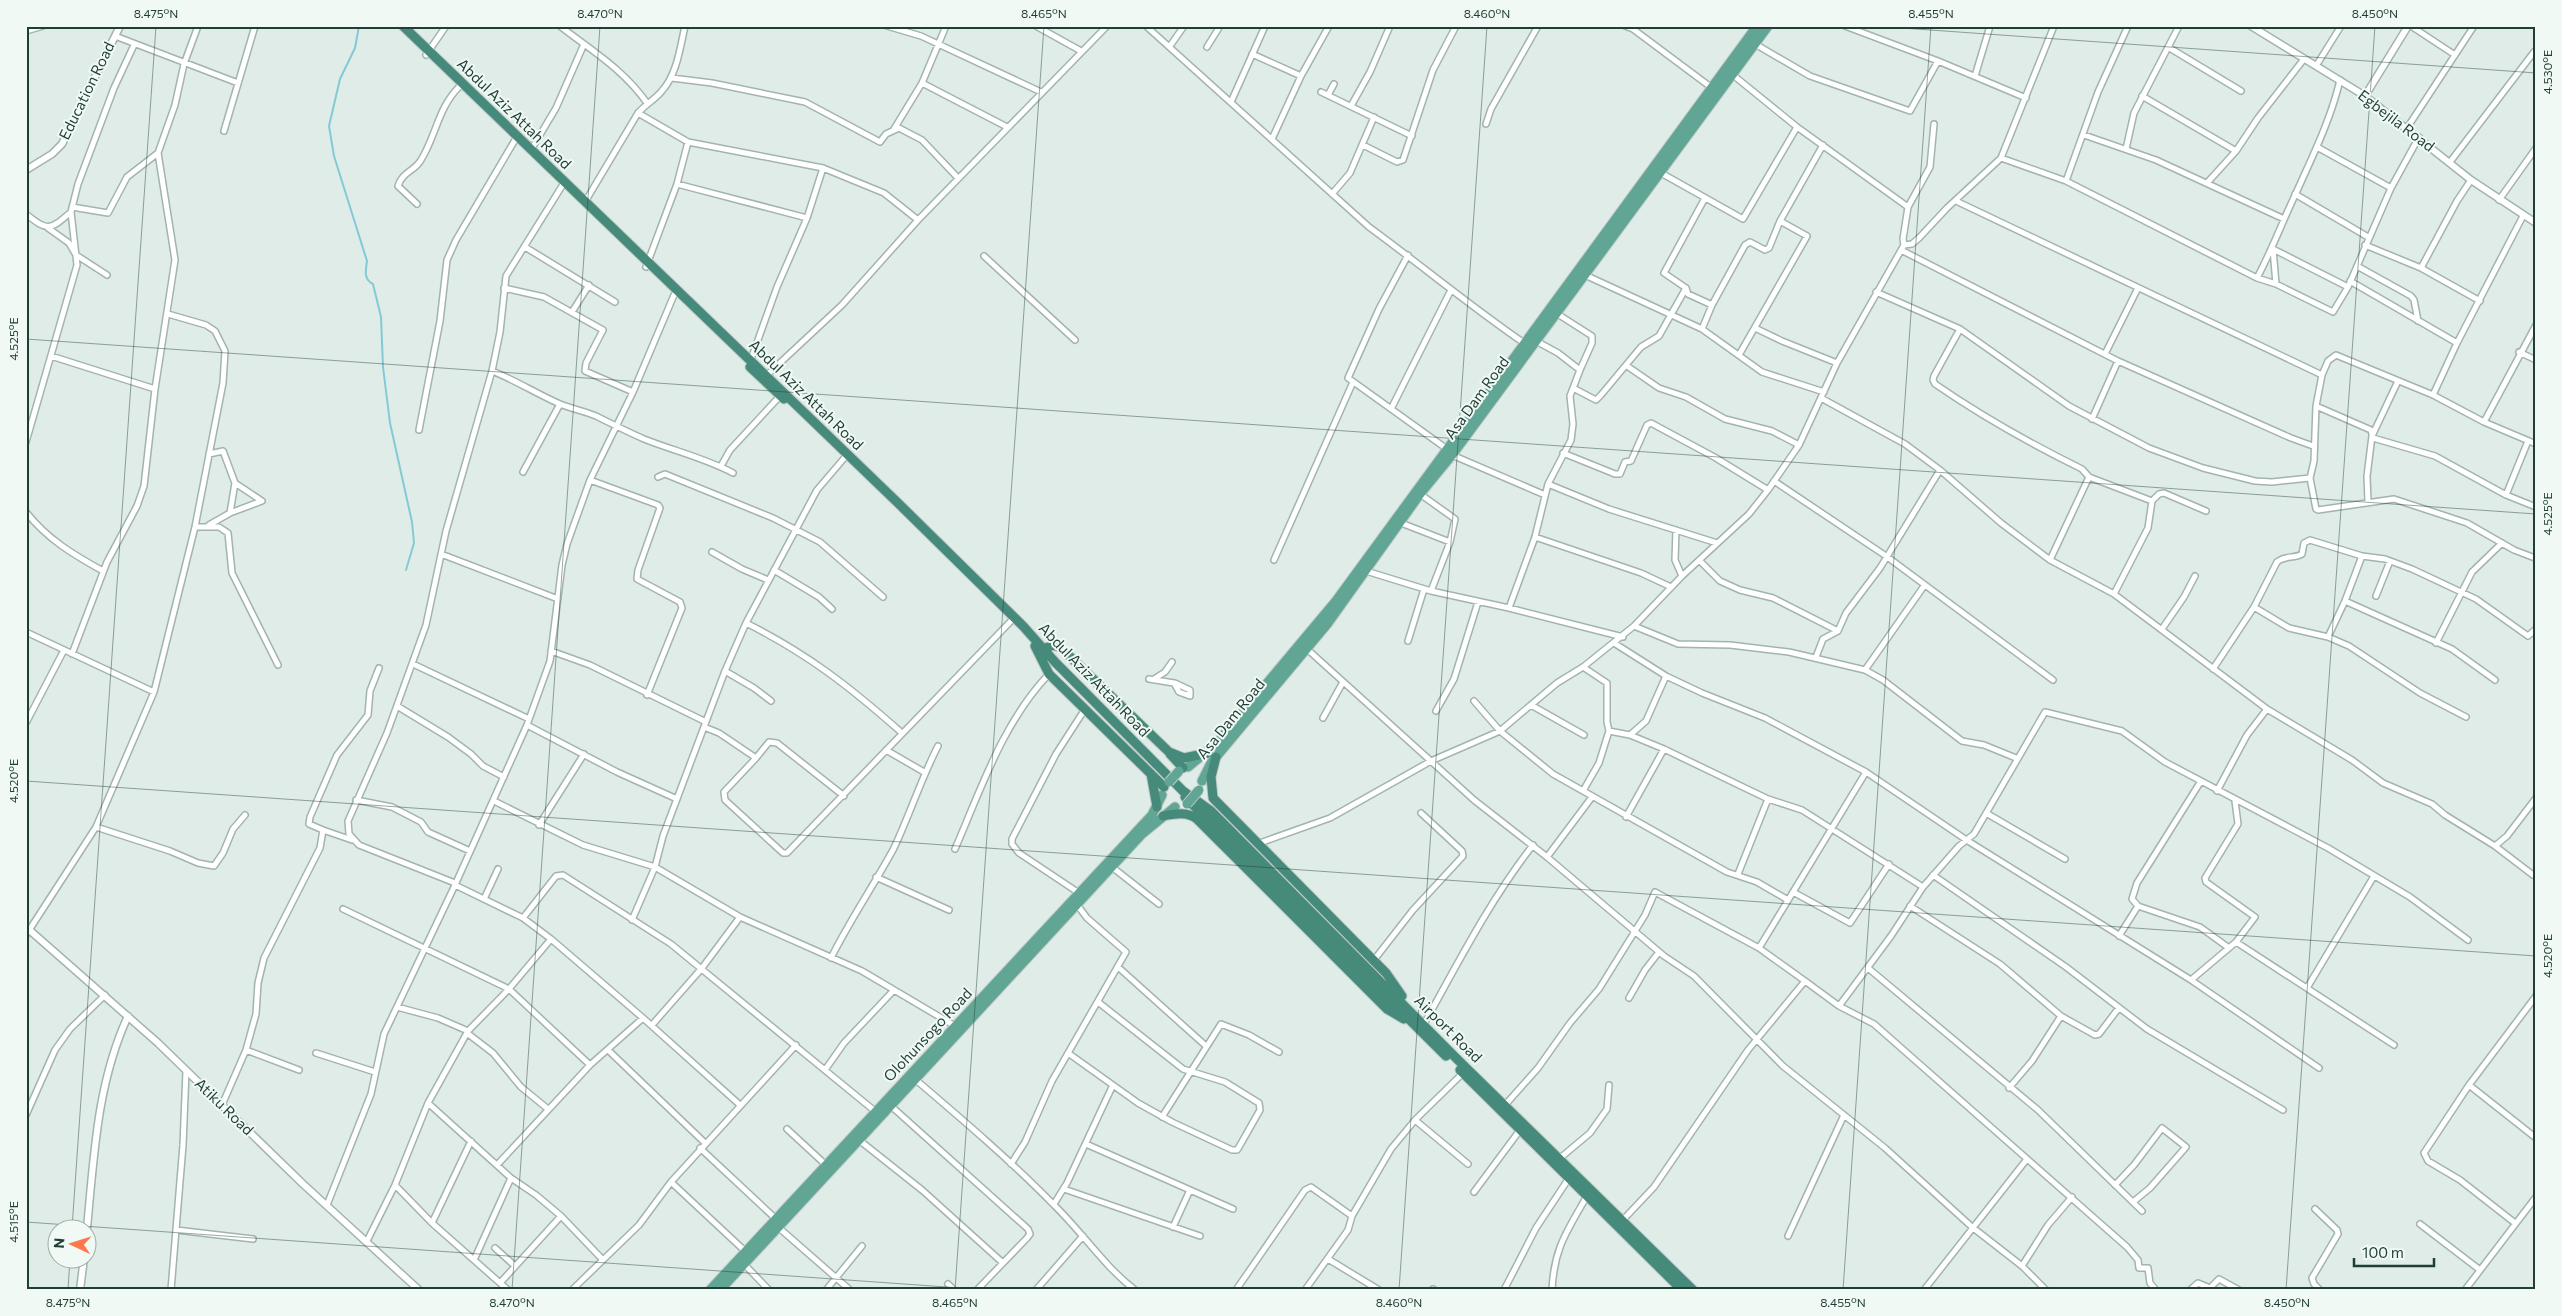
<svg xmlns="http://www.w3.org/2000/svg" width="2562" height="1316" font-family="Commissioner,sans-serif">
  <rect width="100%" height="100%" fill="#e0ece7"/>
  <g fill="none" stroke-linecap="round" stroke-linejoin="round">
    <!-- stream -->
    <path stroke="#83cad6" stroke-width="2" d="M 359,26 L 355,48 L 340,79 L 329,126 L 334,156 L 367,261 C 366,270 363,279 373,284 L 381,317 L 383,367 L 390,423 L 412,522 L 414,543 L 406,570"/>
    <defs>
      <path id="minor" d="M 560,26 C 592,51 623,69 647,103
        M 887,26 L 921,36 L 1041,92
        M 1036,26 L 1081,51
        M 1146,26 L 1369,227 C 1421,265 1470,306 1524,343
        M 1625,26 L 1633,29 L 1712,88
        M 1845,26 L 1938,61 L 2026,98
        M 2411,26 L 2455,55
        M 26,31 L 43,26
        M 115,36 L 238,83
        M 1755,44 L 1810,76 L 1910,111 L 1938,61
        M 1170,46 L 1184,26
        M 1207,47 L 1220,26
        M 2168,47 L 2241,91
        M 1252,54 L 1301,76
        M 426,55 L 446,26
        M 2316,66 L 2341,26
        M 1733,75 L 1797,127 L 1908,207 L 1903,239 L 1904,245
        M 1975,76 L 1990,26
        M 672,78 L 712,83 L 805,102 L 880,142 L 886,134 L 899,128 L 922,140 L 958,178
        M 922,83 L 1007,127
        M 1321,92 L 1412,136
        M 1328,95 L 1334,84
        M 2142,96 L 2236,151 L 2258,118 L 2304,59
        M 1231,102 L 1265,26
        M 1351,106 L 1370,72 L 1390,26
        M 638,113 L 688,142 L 823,168 L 884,193 L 918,220
        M 1486,124 L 1491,109 L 1538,26
        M 2407,128 L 2474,26
        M 894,129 L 922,83 L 946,26
        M 224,131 L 255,26
        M 2084,135 L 2156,160 L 2284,219
        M 1272,139 L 1301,76 L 1329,26
        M 1363,145 L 1397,162 L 1403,160 L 1433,70 L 1456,26
        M 2317,147 L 2391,188
        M 2126,149 L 2134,113 L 2179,26
        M 531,150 L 556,108 L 584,44
        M 2001,158 L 2066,181 L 2257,278 L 2276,284 L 2333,312 L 2348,287 L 2391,188 L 2419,137
        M 2450,162 L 2534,52
        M 1661,173 L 1743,219 L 1797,127
        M 2066,181 L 2098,92 L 2128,26
        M 2207,183 L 2236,151
        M 677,184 L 807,218
        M 1332,194 L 1350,173 L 1374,117
        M 2295,194 L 2368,237
        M 1705,198 L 1664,273 L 1686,288 L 1688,294 L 1712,305
        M 2499,200 L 2536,148
        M 585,202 L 638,113 C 645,105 654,100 661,92 C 677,75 680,48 685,26
        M 417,204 L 398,186 C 402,172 415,171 421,160 C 436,136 438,108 459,87
        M 72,207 L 108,213 L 127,177 L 158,153
        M 1908,207 L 1930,167 L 1934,124
        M 26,214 C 48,232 50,230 71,212
        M 48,228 L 69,243 L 76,255 L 107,275
        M 2365,245 L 2421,268 L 2480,301
        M 525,247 L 615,302
        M 2273,249 L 2348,287
        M 2273,249 L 2276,284
        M 1901,250 L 2118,361 L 2291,438 L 2313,446
        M 1408,255 L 1379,309 L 1348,378 L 1447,449
        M 984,256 L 1075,340
        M 2357,266 L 2411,296 L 2414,300 L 2418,321
        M 646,267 L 677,184 L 688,142
        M 2421,268 L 2457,201 L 2471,180
        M 1585,275 L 1702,329 L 1762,372 L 1824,392
        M 2257,278 C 2272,250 2283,220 2297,191 C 2313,155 2331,119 2340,80
        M 2350,281 L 2457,343
        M 504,288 L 544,297 L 603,330 L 586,363 L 585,371 L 633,392
        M 1876,292 L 1960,329 L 2069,406 L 2149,448 L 2203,468 L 2255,481 L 2272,482 L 2310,478 L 2314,461 L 2316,406 L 2322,375 L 1956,201
        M 572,312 L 589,285
        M 1556,313 L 1592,336 L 1592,343 L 1580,370
        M 1755,328 L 1782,341 L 1837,363
        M 1702,329 L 1712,305 L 1745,245 L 1750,242 L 1765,250 L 1769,248 L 1780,221 L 1823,145
        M 1960,329 L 1934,376 L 1933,380 L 1935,384 C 1983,417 2031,444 2082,469 L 2089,477 L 2152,501 L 2148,528 L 2114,594
        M 2519,352 L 2536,360
        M 2105,354 L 2138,288
        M 1739,355 L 1806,238 L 1807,236 L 1780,221
        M 51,356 L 155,389
        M 750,362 L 777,287 L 807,218 L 823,168
        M 1627,366 L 1659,388 L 1686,397 L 1725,419 L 1772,431 L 1799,445
        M 492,371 C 515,380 537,394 560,404 C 572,409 585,411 596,416 C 612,424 628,432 644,439 C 674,451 705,458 733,473
        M 767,375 L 842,305 L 918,220 L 1107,26
        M 2322,375 L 2328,361 L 2336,355 L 2433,395 L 2484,422 L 2536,444
        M 1573,388 L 1596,400 L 1601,395 L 1641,347 L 1659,336 L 1686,288
        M 2433,395 L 2457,343 L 2523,216
        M 1821,398 L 1905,444 L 1940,470 L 2001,523 L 2050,560 L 2114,594 L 2267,709 L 2352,760 L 2383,783 L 2432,804 L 2445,815 L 2495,846 L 2533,875
        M 2316,406 L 2371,430 L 2373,438 L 2435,456 L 2506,495 L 2536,507
        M 1391,409 L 1451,290
        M 2092,419 L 2118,361
        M 2484,422 L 2536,325
        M 419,430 L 440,321 L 447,260 L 456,240 L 515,140
        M 26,442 L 77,265 L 71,212 L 78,184 L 114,88 L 134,45
        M 1563,453 L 1615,474 L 1620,474 L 1625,462 L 1631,461 L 1647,425 L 1651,423 L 1716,458 L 1768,490
        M 1452,455 L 1545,495
        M 846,456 L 817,490 L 746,623 L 725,671 L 663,836 L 655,867 L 740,917 L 862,971 L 955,1026
        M 721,466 L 730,450 L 780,396
        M 523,472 L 560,404
        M 658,477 L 665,474 L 773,518 L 820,542 L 883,597
        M 2310,478 L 2316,509 L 2318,510 L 2394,499 L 2467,523 L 2514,550 L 2535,558
        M 590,480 L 658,505 L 660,508 L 638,570 L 637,579 L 680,602 L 682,608 L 647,695
        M 1774,481 L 1886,556 L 2053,680
        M 1548,484 L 1609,509 L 1717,543
        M 1420,494 L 1455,519 L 1450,542 L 1431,591
        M 2506,495 L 2528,441
        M 2152,501 L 2159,494 L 2164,493 L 2206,511
        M 2368,502 L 2367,476 L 2372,436 L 2398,381
        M 26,512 C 47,539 74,555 103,571
        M 230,513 L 262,501 L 235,483
        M 1401,523 L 1450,542
        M 209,525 L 230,513 L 235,483 L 223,451 L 209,454
        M 195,527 L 219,527 L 228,533 L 232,573 L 278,665
        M 1676,530 L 1675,560 L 1682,576
        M 1535,537 L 1641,573 L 1671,587
        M 712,552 L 742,569 L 768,580
        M 441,554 L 558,599
        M 1274,560 L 1353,382
        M 1699,560 L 1720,581 L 1740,590 L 1773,598 L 1838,631
        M 2050,560 L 2089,477
        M 774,570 L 819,597 L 832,609
        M 1366,571 L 1431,591 L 1509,608 L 1623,637
        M 2376,596 L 2390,561
        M 2345,601 L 2452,649 L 2495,680
        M 2254,607 L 2289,628 L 2328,637 L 2349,646 L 2420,693 L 2466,717
        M 1509,608 L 1535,537 L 1548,484 L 1571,440 L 1573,424 L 1570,396 L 1580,370 L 1558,353 L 1536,341
        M 746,623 C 808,654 850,687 902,733
        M 1634,626 L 1678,644 L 1730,645 L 1789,652 L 1865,670 L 1883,680 L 1962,741 L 1984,745 L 2016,758
        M 2162,629 L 2184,597 L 2195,576
        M 26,632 L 154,692
        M 2328,637 L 2345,601 L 2362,556
        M 1408,641 L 1424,589
        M 1614,643 L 1666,676 L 1702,693 L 1765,718 L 1866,772 L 1968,841 L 2191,980 L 2319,1068
        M 2436,643 L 2472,572 L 2502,543
        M 1307,649 L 1474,800 L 1547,857 L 1664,956 L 1694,976 L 1783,1066 L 1885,1148 L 1972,1227 L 2022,1266 L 2045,1289
        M 551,651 L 590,665 L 706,722
        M 72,654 L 107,562 L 137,506 L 144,486 L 155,389 L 175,260 L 158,153 L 175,105 L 184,64 L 198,26
        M 1816,657 L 1823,639 L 1838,631 L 1846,613 L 1880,568 L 1940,470
        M 413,664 L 529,719
        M 1583,667 L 1607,683 L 1607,722 L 1609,731
        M 2213,669 L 2254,607 L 2277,562 C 2285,555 2294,559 2302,554 L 2304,543 L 2310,540 L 2362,556 L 2385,559 L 2412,569 L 2476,599 L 2528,636 L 2536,629
        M 1865,670 L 1924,586
        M 725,671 L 754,688 L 771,701
        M 1149,679 L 1174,683 L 1175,683 L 1190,690 L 1190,696 L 1179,692 L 1174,683
        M 1154,679 L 1165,672 L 1172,662
        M 1474,701 L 1500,731 L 1553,774 L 1727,872 L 1757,882 L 1788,900
        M 1531,705 L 1584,735
        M 397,706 L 448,737 L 471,754 L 483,766 L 504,777
        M 1436,711 L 1454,679 L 1478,602
        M 1323,718 L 1343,682
        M 26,723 L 64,650
        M 527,725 L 617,772 L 677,799
        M 704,727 L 719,733 L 756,758 L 724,792 L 725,800 L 783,853 L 787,853 L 1011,621
        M 1630,735 L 1646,721 L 1666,676
        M 886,750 L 924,772
        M 756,758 L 769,742 L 777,743 L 844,796
        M 1583,791 L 1599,763 L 1609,731 L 1630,735 L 1664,749 L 1768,799 L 1802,810 L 1923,887
        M 2217,791 L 2247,735 L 2267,709
        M 356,800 L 392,807 L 421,822 L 428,832 L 470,851
        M 494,801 L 583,845 L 655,867 L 632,920
        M 2235,801 L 2238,824 L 2205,878 L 2206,882 L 2255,917 L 2236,942
        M 1986,813 L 2065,859
        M 1626,817 L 1664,749
        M 539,825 L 584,754
        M 96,827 L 170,851 L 198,863 L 214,866 L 223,853 L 233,829 L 245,815
        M 323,830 L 352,840
        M 1257,844 L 1330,818 L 1431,761 L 1500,731 L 1557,683 L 1583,667 L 1634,626 L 1682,576 L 1749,514 L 1768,490 L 1799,445 L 1837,363 L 1904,245 L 1912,244 L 1919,238 L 1947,208 L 2001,158 L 2054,26
        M 2495,846 L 2507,836 L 2536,798
        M 955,849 C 981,789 1003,722 1049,674
        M 1547,857 L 1592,797
        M 1112,867 L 1159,904
        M 1738,874 L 1768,799
        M 1933,875 L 2066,967 L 2147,1029 L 2283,1110
        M 876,877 L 949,910
        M 455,883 L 359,845 L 349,834 L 348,821 L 387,733 L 426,625 L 446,531 L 492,371 L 500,332 L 506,276 L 562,186
        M 455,885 L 523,918 L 551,939 L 643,1018 L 740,1105
        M 1793,892 L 1850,923 L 1889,864
        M 1079,893 L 1019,853 L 1012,844 L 1012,839 L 1056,754 L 1085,709
        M 484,899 L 498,869
        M 1910,906 L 2000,964 L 2061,1016 L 2095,1035 L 2099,1034 L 2118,1009
        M 2138,906 L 2132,899 L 2137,883 L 2201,781
        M 343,909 L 509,989 L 590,1065
        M 523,918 L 556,876 L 563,875 L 671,944 L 876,1112
        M 26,935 L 96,827 L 154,692 L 195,527 L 223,383 L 225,351 L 215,331 L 206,325 L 168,314
        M 2119,936 L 2138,906 L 2200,927 L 2229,948
        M 1759,948 L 1866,772
        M 831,958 C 850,920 874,885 894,848 C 910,814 921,779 938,746
        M 1374,960 L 1413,910 L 1463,856 L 1462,851 L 1421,813
        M 1118,967 L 1206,1046
        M 1868,968 L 2038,1110 L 2142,1211
        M 2191,980 L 2236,942 L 2394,1045
        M 2307,988 L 2374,876
        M 1629,998 L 1645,970 L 1659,952
        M 1839,1006 L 1891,936 L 1923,887 L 1959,846 L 1974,834 L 2045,712 L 2122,731 L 2165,762 L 2328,848 L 2410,897 L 2468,940
        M 397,1007 L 438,1018 L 468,1031
        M 1424,1024 C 1458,963 1490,900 1533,845
        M 652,1025 L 702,968 L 740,917
        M 467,1033 L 493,1053 L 521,1087 L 548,1109
        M 246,1050 L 299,1070
        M 608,1050 L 705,1143
        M 316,1053 L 375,1072
        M 1068,1053 L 1138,1103 L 1172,1122 L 1232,1150 L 1237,1150 L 1239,1147 L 1260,1110 L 1259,1103 L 1225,1082 L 1183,1069 L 1098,1002
        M 825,1070 L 844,1043 L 894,990
        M 916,1080 C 963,1120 1011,1161 1054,1205 C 1082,1232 1104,1266 1135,1290
        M 2469,1085 L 2536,1138
        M 2009,1088 L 2032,1061 L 2061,1016
        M 428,1103 L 511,1178 L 536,1195 L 561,1216 L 603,1260
        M 1506,1104 L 1538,1068 L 1570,1023 L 1599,989 L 1645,915 L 1655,892 L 1759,948 L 1805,981
        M 222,1105 L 246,1050 L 256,1014 L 258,983 L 264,958 L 320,848 L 323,830 L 309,824 L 310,817 L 337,755 L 368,715 L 370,691 L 379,668
        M 891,1106 L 1028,1229 L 1030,1234 L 1027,1238 L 977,1290
        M 26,1115 L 55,1050 L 70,1029 L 105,995
        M 1162,1117 L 1221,1024 L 1249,1035 L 1279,1052
        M 1415,1120 L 1468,1164
        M 787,1129 L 826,1165
        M 859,1140 L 922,1190 L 1003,1263
        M 1086,1144 L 1233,1209
        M 700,1148 L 776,1219
        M 1559,1159 L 1590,1133 L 1607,1109 L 1609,1085
        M 1011,1164 L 1025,1142 L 1052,1081 L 1126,952 L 1087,918 L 1078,906
        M 497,1165 L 590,1065 L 643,1018
        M 671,1182 L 746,1252
        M 395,1185 L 432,1223 L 508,1290
        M 2115,1185 L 2134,1165 L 2162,1128 L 2186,1147 L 2150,1188 L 2133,1202
        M 1064,1189 L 1200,1236
        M 1474,1192 L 1520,1130
        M 1054,1204 L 1067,1183 L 1112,1087
        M 327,1205 L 371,1094 L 384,1034 L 455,885 L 527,725 L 550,661 L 562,565 L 567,544 L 590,480 L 633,392 L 674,295
        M 2315,1209 L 2337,1230 L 2338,1234 L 2312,1278 L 2314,1284 L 2320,1290
        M 1621,1222 L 1654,1187 L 1748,1050 L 1805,981 L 1839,1006 L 1874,1024 L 2127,1247 L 2138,1260 L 2139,1268 L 2148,1268 L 2150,1283 L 2156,1290
        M 432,1223 L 471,1141
        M 2515,1223 L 2460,1180 L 2428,1161 L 2424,1153 L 2469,1085 L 2536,996
        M 2420,1224 L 2480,1270
        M 778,1227 L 850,1290
        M 1173,1227 L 1190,1190
        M 176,1230 L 253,1239
        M 1788,1236 L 1844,1115
        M 367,1241 L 395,1185 L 428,1103 L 468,1031 L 509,989 L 551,939
        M 495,1248 L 515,1266
        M 1328,1259 L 1379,1290
        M 474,1260 L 511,1178
        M 744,1264 L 769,1290
        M 2022,1266 L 2048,1225 L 2072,1197
        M 500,1283 L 561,1216
        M 948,1284 L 954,1290
        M 1433,1289 L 1433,1290
        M 171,1290 L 183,1145 L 186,1071
        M 572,1290 L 639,1225 L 671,1182 L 796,1045
        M 826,1290 L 862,1246
        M 1036,1290 L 1083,1236
        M 1236,1290 L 1305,1190 L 1311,1187 L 1352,1216
        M 1305,1290 L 1348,1230 L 1352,1216 L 1391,1149 L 1415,1120 L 1463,1073
        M 1504,1290 L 1536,1228 L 1569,1178
        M 1552,1290 C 1554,1248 1567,1231 1587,1196
        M 1924,1290 L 2027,1159
        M 2190,1290 L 2198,1283 L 2210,1288 L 2219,1279 L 2239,1290
        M 2465,1290 L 2536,1197"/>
      <path id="tertiary" d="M 2251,26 L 2365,96 L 2471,180 L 2536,223
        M 2365,96 L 2408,26
        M 26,170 L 52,154 L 62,144 L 120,26
        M 26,927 L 158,1043 L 303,1184 L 419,1290
        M 87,1228 C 94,1156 97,1083 128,1016
        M 80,1290 L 84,1258"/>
      <path id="primary" d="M 1188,767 L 1216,744 L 1336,601 L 1757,26
        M 1202,781 L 1211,763 L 1328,623 L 1420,494 L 1452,455 L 1768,26
        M 710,1290 L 1152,815 L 1162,795
        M 720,1290 L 1142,834 L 1175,807"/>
      <path id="trunk" d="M 403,26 L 898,503 L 1023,626 L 1055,662 L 1183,791 L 1211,811 L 1456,1058 L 1693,1290
        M 750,367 L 784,399
        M 1035,646 L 1049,674 L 1151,774 L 1157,807
        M 1043,649 L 1054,645 L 1061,648 L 1169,752 L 1184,758 L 1208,753
        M 1170,754 L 1183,768
        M 1216,757 L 1211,777 L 1213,798 L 1386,973 L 1402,996
        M 1153,776 L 1164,787
        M 1185,797 L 1446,1056
        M 1163,816 C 1174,814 1187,811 1197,819 L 1387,1009 L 1404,1019
        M 1460,1070 L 1682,1290"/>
    </defs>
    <!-- minor casing -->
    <use href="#minor" stroke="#a2b4ae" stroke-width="8"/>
    <!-- tertiary casing -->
    <use href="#tertiary" stroke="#a2b4ae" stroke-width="9"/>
    <!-- primary casing -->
    <use href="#primary" stroke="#c0c9c7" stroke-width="11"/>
    <!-- trunk casing -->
    <use href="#trunk" stroke="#c0c9c7" stroke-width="11"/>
    <!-- minor -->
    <use href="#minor" stroke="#fff" stroke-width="5"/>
    <!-- tertiary -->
    <use href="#tertiary" stroke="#fff" stroke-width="6"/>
    <!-- primary -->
    <use href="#primary" stroke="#61a694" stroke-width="9"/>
    <!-- trunk -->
    <use href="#trunk" stroke="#458a7a" stroke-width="9"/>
    <defs>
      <path id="primary-bridge" d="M 1169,782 L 1179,771
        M 1187,804 L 1199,790"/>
    </defs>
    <!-- primary-bridge casing -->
    <use href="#primary-bridge" stroke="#c0c9c7" stroke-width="11" stroke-linecap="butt"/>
    <!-- primary-bridge -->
    <use href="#primary-bridge" stroke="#61a694" stroke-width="9"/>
  </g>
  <!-- ticks -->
  <path fill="none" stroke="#1f3e36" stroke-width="1" stroke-opacity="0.45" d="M 1874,26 L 2536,73M 26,339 L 2536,514M 26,781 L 2536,956M 26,1222 L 989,1290M 72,1228 L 156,26M 68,1290 L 70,1258M 512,1290 L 600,26M 955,1290 L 1044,26M 1399,1290 L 1487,26M 1843,1290 L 1931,26M 2286,1290 L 2375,26"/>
  <g text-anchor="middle" stroke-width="4" stroke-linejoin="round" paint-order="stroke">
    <!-- street labels -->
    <g font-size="15" fill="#1f3e36" stroke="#f1f9f5">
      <text transform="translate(87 91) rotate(-64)" y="5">Education Road</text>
      <text transform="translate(514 114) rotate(44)" y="5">Abdul Aziz Attah Road</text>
      <text transform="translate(2396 121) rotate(37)" y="5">Egbejila Road</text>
      <text transform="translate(806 395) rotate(44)" y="5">Abdul Aziz Attah Road</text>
      <text transform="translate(1477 398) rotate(-54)" y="5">Asa Dam Road</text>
      <text transform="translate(1094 680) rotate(46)" y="5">Abdul Aziz Attah Road</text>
      <text transform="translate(1231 719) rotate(-51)" y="5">Asa Dam Road</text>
      <text transform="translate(1448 1029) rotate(45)" y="5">Airport Road</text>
      <text transform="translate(928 1035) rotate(-47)" y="5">Olohunsogo Road</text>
      <text transform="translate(224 1107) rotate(44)" y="5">Atiku Road</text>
    </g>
  </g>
  <!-- border -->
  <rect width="2562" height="1316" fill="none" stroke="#f1f9f5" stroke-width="55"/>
  <!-- north arrow -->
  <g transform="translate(72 1244) rotate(274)"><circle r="24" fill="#f1f9f5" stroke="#9daea9"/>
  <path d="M0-4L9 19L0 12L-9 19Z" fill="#fe774d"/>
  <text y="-8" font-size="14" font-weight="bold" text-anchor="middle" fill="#1f3e36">N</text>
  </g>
  <!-- scale -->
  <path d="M2354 1258v8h80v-8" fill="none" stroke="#1f3e36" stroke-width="2.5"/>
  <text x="2362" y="1258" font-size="15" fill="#1f3e36" stroke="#f1f9f5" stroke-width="4" paint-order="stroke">100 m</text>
  <rect x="28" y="28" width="2506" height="1260" fill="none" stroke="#1f3e36" stroke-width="2"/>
  <g font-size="12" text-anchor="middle" fill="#1f3e36">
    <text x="156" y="18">8.475°N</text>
    <text x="600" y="18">8.470°N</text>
    <text x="1044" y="18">8.465°N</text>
    <text x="1487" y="18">8.460°N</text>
    <text x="1931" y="18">8.455°N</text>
    <text x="2375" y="18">8.450°N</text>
    <text transform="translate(2548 72) rotate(-90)" y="4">4.530°E</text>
    <text transform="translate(14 339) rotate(-90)" y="4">4.525°E</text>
    <text transform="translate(2548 514) rotate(-90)" y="4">4.525°E</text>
    <text transform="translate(14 781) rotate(-90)" y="4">4.520°E</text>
    <text transform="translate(2548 956) rotate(-90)" y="4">4.520°E</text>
    <text transform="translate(14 1222) rotate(-90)" y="4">4.515°E</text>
    <text x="68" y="1307">8.475°N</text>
    <text x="512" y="1307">8.470°N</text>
    <text x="955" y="1307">8.465°N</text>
    <text x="1399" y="1307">8.460°N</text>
    <text x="1843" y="1307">8.455°N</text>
    <text x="2287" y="1307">8.450°N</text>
  </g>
</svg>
